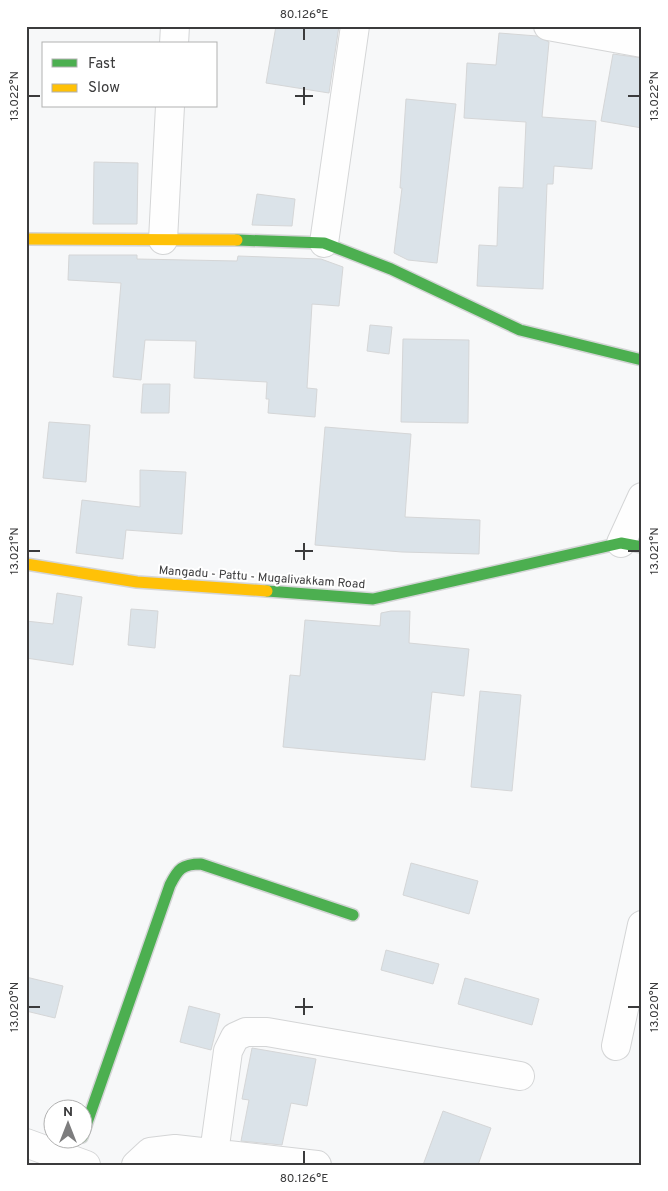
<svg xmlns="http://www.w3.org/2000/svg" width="668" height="1191" font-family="Overpass,sans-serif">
  <rect width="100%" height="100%" fill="#f7f8f9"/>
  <!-- building -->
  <path fill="#dbe3e9" stroke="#d5d6d7" d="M 276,26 L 339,26 L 329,93 L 266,83 Z
    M 499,33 L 537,36 L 549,42 L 542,117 L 596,121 L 592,169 L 554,166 L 553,184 L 547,184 L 543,289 L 477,286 L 479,245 L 497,246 L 499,187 L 523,188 L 526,122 L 464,118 L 467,63 L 496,65 Z
    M 613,54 L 642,58 L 642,128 L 601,121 Z
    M 406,99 L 456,104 L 437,263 L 408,260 L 394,253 L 402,188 L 400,188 Z
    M 94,162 L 138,163 L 137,224 L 93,224 Z
    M 257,194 L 295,199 L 292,226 L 252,225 Z
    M 69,255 L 137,255 L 137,259 L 237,261 L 238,256 L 321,259 L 343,267 L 339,306 L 312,304 L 307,388 L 317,389 L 315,417 L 268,413 L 269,399 L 266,399 L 267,382 L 194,378 L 196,341 L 145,340 L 141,380 L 113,377 L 121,283 L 68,280 Z
    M 370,325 L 392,327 L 389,354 L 367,351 Z
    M 403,339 L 469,340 L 468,423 L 401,422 Z
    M 143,384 L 170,384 L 169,413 L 141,413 Z
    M 49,422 L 90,425 L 86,482 L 43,478 Z
    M 325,427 L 411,434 L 405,517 L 480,520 L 479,554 L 402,552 L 315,545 Z
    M 140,470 L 186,472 L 182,534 L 126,530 L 123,559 L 76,553 L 82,500 L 140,507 Z
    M 57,593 L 82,597 L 73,665 L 26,658 L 26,621 L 53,624 Z
    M 131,609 L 158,611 L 155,648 L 128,645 Z
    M 391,611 L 410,611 L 409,643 L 469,649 L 464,696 L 432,692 L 425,760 L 283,747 L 290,675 L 300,676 L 305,620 L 380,626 L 381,613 Z
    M 480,691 L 521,695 L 512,791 L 471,787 Z
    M 411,863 L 478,881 L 469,914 L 403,895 Z
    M 386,950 L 439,964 L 433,984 L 381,970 Z
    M 26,977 L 63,986 L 55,1018 L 26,1011 Z
    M 465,978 L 539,999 L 532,1025 L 458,1004 Z
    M 189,1006 L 220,1014 L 211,1050 L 180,1042 Z
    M 252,1048 L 316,1059 L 307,1106 L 291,1103 L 282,1145 L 241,1141 L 249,1100 L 242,1099 Z
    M 443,1111 L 491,1128 L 478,1165 L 423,1165 Z"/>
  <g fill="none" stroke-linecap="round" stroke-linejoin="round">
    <defs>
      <path id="street" d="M 548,26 L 642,43
        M 174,44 L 175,26
        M 163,240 L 170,106
        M 324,243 L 355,26
        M 621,543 L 642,497
        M 616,1046 L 642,925
        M 26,1143 L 86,1165
        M 214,1153 L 228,1051 L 235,1037 L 246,1032 L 267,1032 L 520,1076
        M 136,1165 L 150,1152 L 175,1149 L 317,1165"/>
      <path id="fast" d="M 237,240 L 324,243 L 391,269 L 520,330 L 642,360
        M 267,591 L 373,599 L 621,543 L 642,547
        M 82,1137 L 170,885 C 178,869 182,864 201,864 L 353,915"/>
      <path id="slow" d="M 26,239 L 237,240
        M 26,564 L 137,582 L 267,591"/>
    </defs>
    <!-- street casing -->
    <use href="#street" stroke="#d4d5d6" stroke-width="30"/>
    <!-- fast casing -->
    <use href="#fast" stroke="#d4d5d6" stroke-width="14"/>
    <!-- slow casing -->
    <use href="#slow" stroke="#d4d5d6" stroke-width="14"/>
    <!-- street -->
    <use href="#street" stroke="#fefefe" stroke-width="28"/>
    <!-- fast -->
    <use href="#fast" stroke="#4caf50" stroke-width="11"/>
    <!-- slow -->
    <use href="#slow" stroke="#ffc107" stroke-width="11"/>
  </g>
  <!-- ticks -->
  <path fill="none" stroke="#3b3b3c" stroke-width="2" d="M 304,28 L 304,40M 304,87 L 304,105M 28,96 L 40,96M 295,96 L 313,96M 628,96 L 640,96M 304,543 L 304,560M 28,551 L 40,551M 295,551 L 313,551M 628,551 L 640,551M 304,998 L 304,1015M 28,1007 L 40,1007M 295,1007 L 313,1007M 628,1007 L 640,1007M 304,1151 L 304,1164"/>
  <g text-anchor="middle" stroke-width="4" stroke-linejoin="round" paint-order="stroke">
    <!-- street labels -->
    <g font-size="12" fill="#3b3b3c" stroke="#fff">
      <text transform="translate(262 577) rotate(4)" y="4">Mangadu - Pattu - Mugalivakkam Road</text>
    </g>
  </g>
  <!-- border -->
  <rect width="668" height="1191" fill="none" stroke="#ffffff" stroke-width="55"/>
  <!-- legend -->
  <rect x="42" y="42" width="175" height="65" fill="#ffffff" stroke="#b1b1b1"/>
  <rect x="52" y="59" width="25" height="8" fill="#4caf50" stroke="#b1b1b1"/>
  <text x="88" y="68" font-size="15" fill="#3b3b3c">Fast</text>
  <rect x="52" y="84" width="25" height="8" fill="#ffc107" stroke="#b1b1b1"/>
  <text x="88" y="92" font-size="15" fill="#3b3b3c">Slow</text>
  <!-- north arrow -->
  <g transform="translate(68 1124)"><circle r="24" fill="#ffffff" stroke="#b1b1b1"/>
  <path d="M0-4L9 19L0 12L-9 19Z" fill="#7d7d7e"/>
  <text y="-8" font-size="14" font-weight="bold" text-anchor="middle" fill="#3b3b3c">N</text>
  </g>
  <rect x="28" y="28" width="612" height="1136" fill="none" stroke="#3b3b3c" stroke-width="2"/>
  <g font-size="12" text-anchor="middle" fill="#3b3b3c">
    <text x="304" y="18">80.126°E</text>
    <text transform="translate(14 96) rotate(-90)" y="4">13.022°N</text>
    <text transform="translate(654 96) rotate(-90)" y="4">13.022°N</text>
    <text transform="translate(14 551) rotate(-90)" y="4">13.021°N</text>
    <text transform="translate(654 551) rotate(-90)" y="4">13.021°N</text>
    <text transform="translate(14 1007) rotate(-90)" y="4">13.020°N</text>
    <text transform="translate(654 1007) rotate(-90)" y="4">13.020°N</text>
    <text x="304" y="1182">80.126°E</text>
  </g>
</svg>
